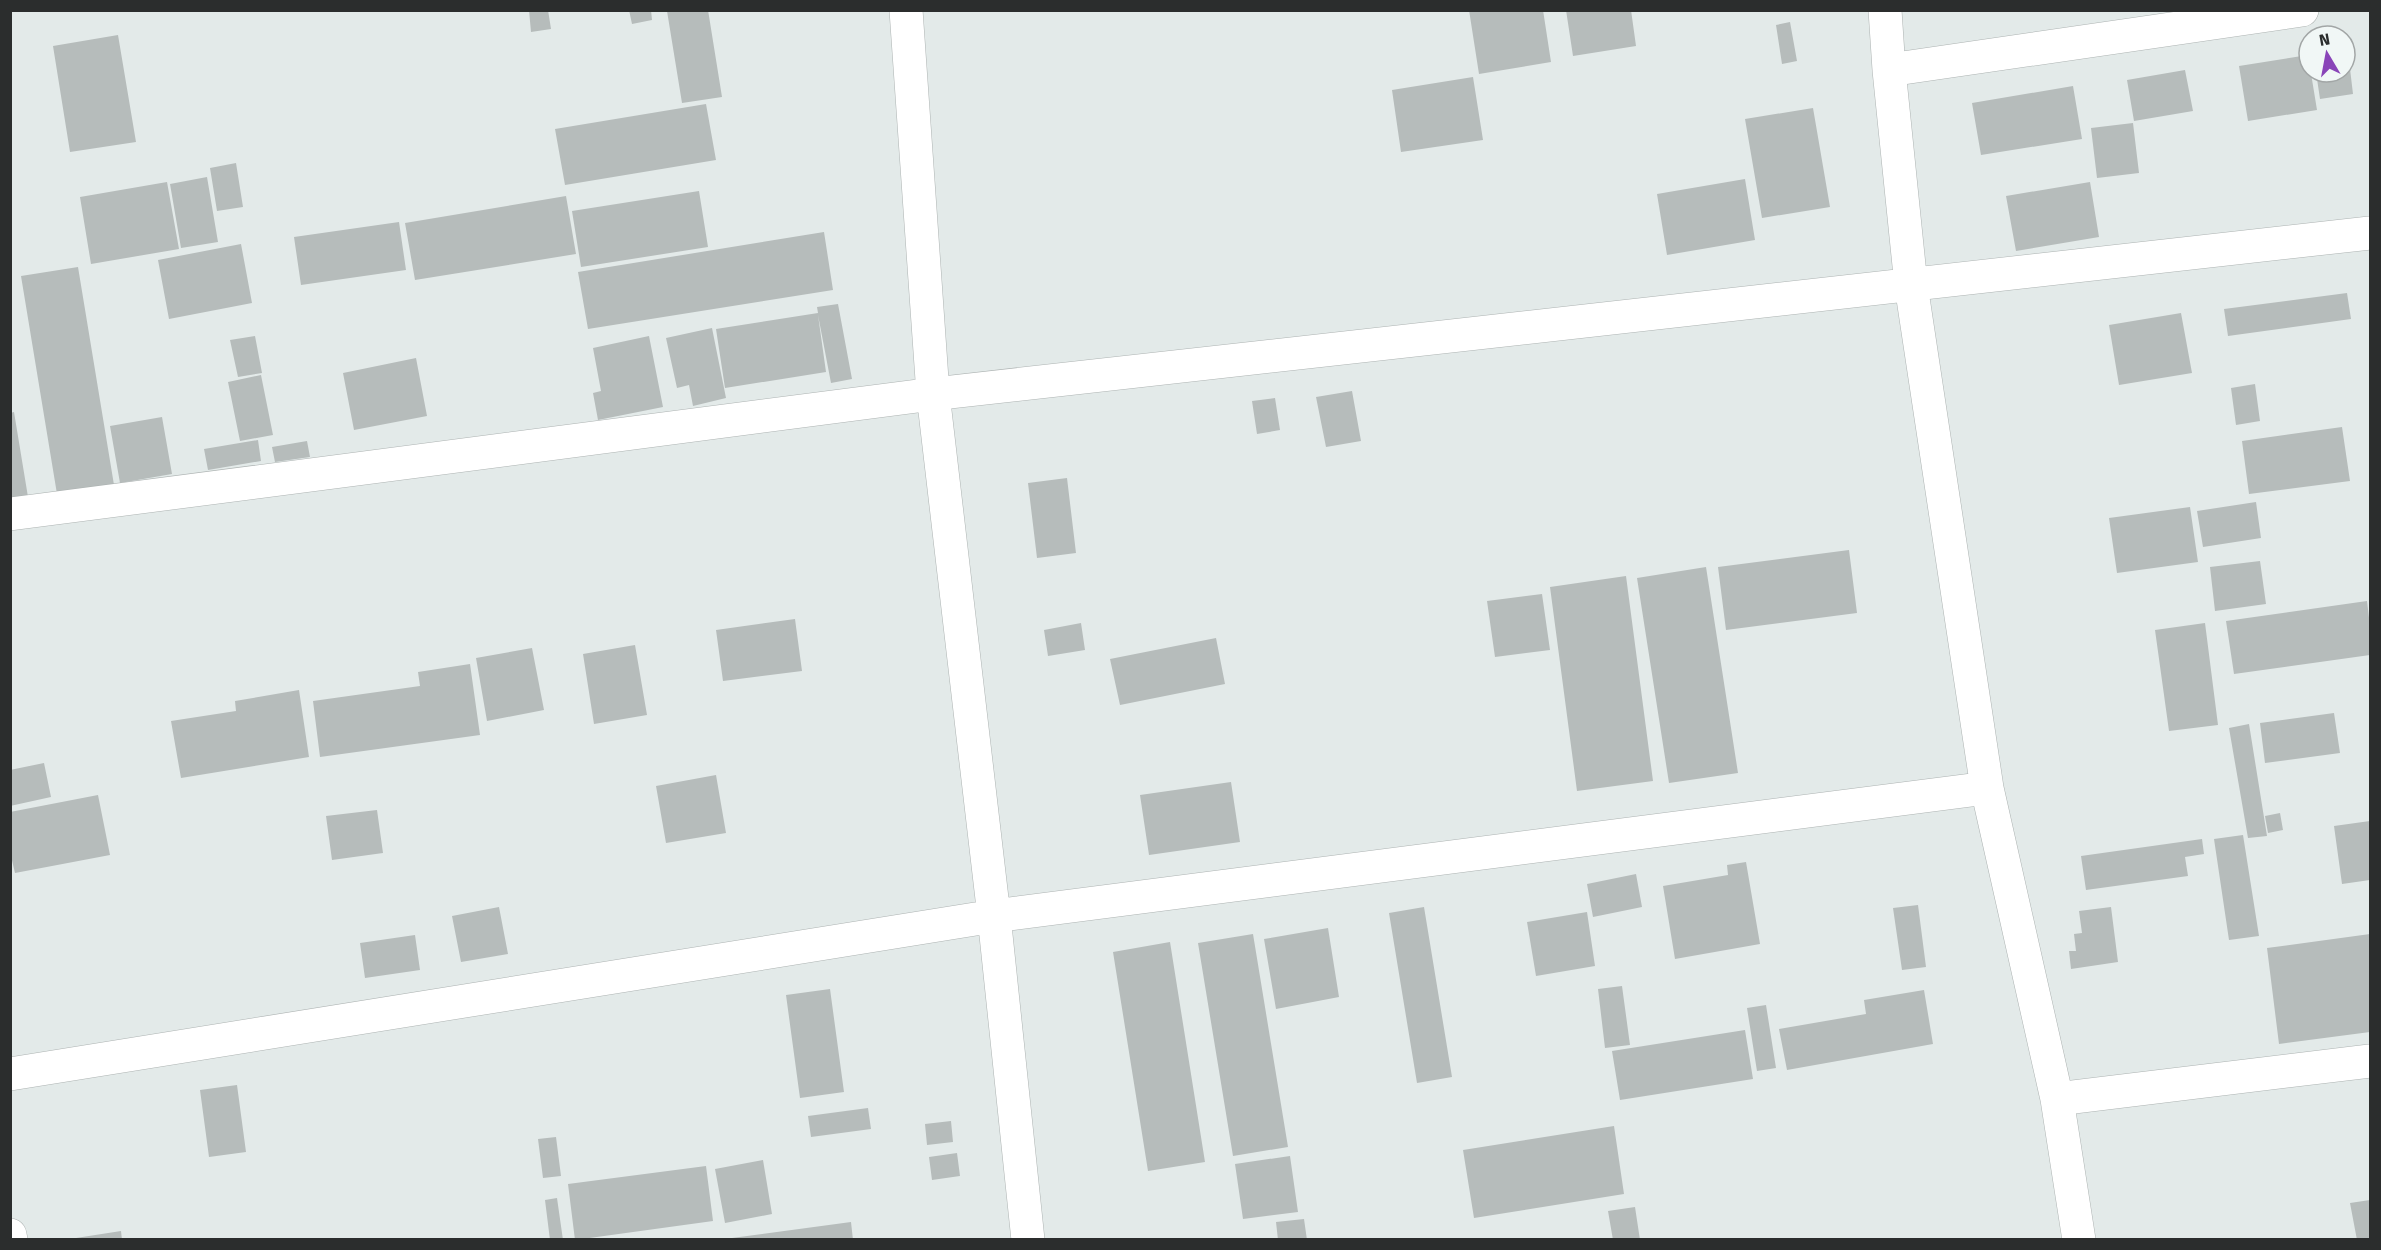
<svg xmlns="http://www.w3.org/2000/svg" width="2381" height="1250" font-family="'Fira Sans',sans-serif">
  <rect width="100%" height="100%" fill="#e3eae9"/>
  <!-- building -->
  <path fill="#b6bcbb" d="M 529,10 L 548,10 L 551,29 L 531,32 Z
    M 629,10 L 651,10 L 652,20 L 632,24 Z
    M 708,10 L 722,97 L 682,103 L 667,11 Z
    M 1469,10 L 1543,10 L 1551,62 L 1479,74 Z
    M 1566,10 L 1631,10 L 1636,46 L 1573,56 Z
    M 1790,22 L 1797,61 L 1782,64 L 1776,25 Z
    M 118,35 L 136,142 L 70,152 L 53,46 Z
    M 2348,52 L 2353,94 L 2320,99 L 2316,72 L 2345,72 L 2345,53 Z
    M 2308,55 L 2317,110 L 2248,121 L 2239,66 Z
    M 2185,70 L 2193,111 L 2134,121 L 2127,80 Z
    M 1473,77 L 1483,140 L 1401,152 L 1392,90 Z
    M 2073,86 L 2082,139 L 1981,155 L 1972,103 Z
    M 706,104 L 716,160 L 565,185 L 555,129 Z
    M 1813,108 L 1830,207 L 1762,218 L 1745,119 Z
    M 2133,123 L 2139,173 L 2097,178 L 2091,128 Z
    M 236,163 L 243,207 L 217,211 L 210,168 Z
    M 207,177 L 218,242 L 181,248 L 170,184 Z
    M 1745,179 L 1755,240 L 1667,255 L 1657,194 Z
    M 167,182 L 179,249 L 91,264 L 80,197 Z
    M 2090,182 L 2099,237 L 2016,251 L 2006,196 Z
    M 699,191 L 708,247 L 581,267 L 572,211 Z
    M 566,196 L 576,254 L 415,280 L 405,223 Z
    M 399,222 L 406,270 L 301,285 L 294,237 Z
    M 824,232 L 833,290 L 588,329 L 578,272 Z
    M 241,244 L 252,303 L 169,319 L 158,260 Z
    M 78,267 L 114,485 L 57,494 L 21,276 Z
    M 2347,293 L 2351,319 L 2228,336 L 2224,309 Z
    M 838,304 L 852,379 L 831,383 L 818,315 L 826,372 L 725,388 L 716,329 L 818,313 L 817,307 Z
    M 2181,313 L 2192,373 L 2119,385 L 2109,325 Z
    M 712,328 L 726,398 L 693,406 L 689,385 L 677,388 L 666,338 Z
    M 255,336 L 262,373 L 238,377 L 230,340 Z
    M 649,336 L 663,407 L 598,420 L 593,393 L 601,391 L 593,348 Z
    M 416,358 L 427,416 L 354,430 L 343,373 Z
    M 261,375 L 273,435 L 240,441 L 228,382 Z
    M 2255,384 L 2260,421 L 2236,425 L 2231,388 Z
    M 1352,391 L 1361,441 L 1326,447 L 1316,397 Z
    M 1275,398 L 1280,430 L 1257,434 L 1252,401 Z
    M 14,412 L 28,497 L 10,500 L 10,413 Z
    M 162,417 L 172,474 L 120,483 L 110,426 Z
    M 2342,427 L 2350,481 L 2249,494 L 2242,441 Z
    M 258,440 L 261,461 L 208,470 L 204,449 Z
    M 307,441 L 310,457 L 275,462 L 272,447 Z
    M 1067,478 L 1076,553 L 1037,558 L 1028,483 Z
    M 2256,502 L 2261,538 L 2203,547 L 2197,511 Z
    M 2190,507 L 2198,562 L 2117,573 L 2109,518 Z
    M 1849,550 L 1857,613 L 1726,630 L 1718,567 Z
    M 2260,561 L 2266,604 L 2215,611 L 2210,567 Z
    M 1706,567 L 1738,773 L 1669,783 L 1637,578 Z
    M 1626,576 L 1653,781 L 1577,791 L 1550,587 Z
    M 1542,594 L 1550,650 L 1495,657 L 1487,601 Z
    M 2367,601 L 2370,626 L 2370,655 L 2234,674 L 2226,621 Z
    M 795,619 L 802,671 L 723,681 L 716,630 Z
    M 1081,623 L 1085,650 L 1048,656 L 1044,630 Z
    M 2205,623 L 2218,725 L 2169,731 L 2155,630 Z
    M 1216,638 L 1225,684 L 1120,705 L 1110,659 Z
    M 635,645 L 647,715 L 594,724 L 583,654 Z
    M 532,648 L 544,710 L 487,721 L 476,658 Z
    M 470,664 L 480,735 L 320,757 L 313,701 L 420,686 L 418,672 Z
    M 299,690 L 309,757 L 181,778 L 171,721 L 236,711 L 235,701 Z
    M 2334,713 L 2340,753 L 2265,763 L 2260,723 Z
    M 2249,724 L 2267,836 L 2248,838 L 2229,728 Z
    M 44,763 L 51,797 L 10,806 L 10,770 Z
    M 716,775 L 726,833 L 666,843 L 656,786 Z
    M 1231,782 L 1240,842 L 1149,855 L 1140,795 Z
    M 98,795 L 110,855 L 15,873 L 10,852 L 10,812 Z
    M 377,810 L 383,853 L 332,860 L 326,816 Z
    M 2280,813 L 2283,830 L 2268,833 L 2265,816 Z
    M 2370,821 L 2370,880 L 2342,884 L 2334,826 Z
    M 2243,835 L 2259,936 L 2229,940 L 2214,839 Z
    M 2202,839 L 2204,854 L 2185,857 L 2188,876 L 2086,890 L 2081,856 Z
    M 1746,862 L 1760,944 L 1675,959 L 1663,886 L 1728,875 L 1727,865 Z
    M 1636,874 L 1642,907 L 1593,917 L 1587,884 Z
    M 1918,905 L 1926,967 L 1902,970 L 1893,908 Z
    M 499,907 L 508,954 L 461,962 L 452,916 Z
    M 1424,907 L 1452,1077 L 1417,1083 L 1389,913 Z
    M 2111,907 L 2118,962 L 2071,969 L 2069,951 L 2076,951 L 2074,934 L 2082,933 L 2079,911 Z
    M 1587,912 L 1595,966 L 1536,976 L 1527,922 Z
    M 1328,928 L 1339,997 L 1276,1009 L 1264,939 Z
    M 1253,934 L 1288,1147 L 1233,1156 L 1198,943 Z
    M 2370,934 L 2370,1032 L 2279,1044 L 2267,948 Z
    M 415,935 L 420,970 L 365,978 L 360,943 Z
    M 1170,942 L 1205,1162 L 1148,1171 L 1113,952 Z
    M 1622,986 L 1630,1045 L 1605,1048 L 1598,989 Z
    M 830,989 L 844,1092 L 800,1098 L 786,995 Z
    M 1924,990 L 1933,1044 L 1787,1070 L 1779,1029 L 1866,1014 L 1864,1000 Z
    M 1766,1005 L 1776,1068 L 1757,1071 L 1747,1008 Z
    M 1745,1030 L 1753,1079 L 1620,1100 L 1612,1051 Z
    M 237,1085 L 246,1152 L 209,1157 L 200,1090 Z
    M 868,1108 L 871,1129 L 811,1137 L 808,1116 Z
    M 951,1121 L 953,1142 L 927,1145 L 925,1124 Z
    M 1614,1126 L 1624,1194 L 1474,1218 L 1463,1150 Z
    M 556,1137 L 561,1176 L 543,1178 L 538,1139 Z
    M 957,1153 L 960,1176 L 932,1180 L 929,1157 Z
    M 1290,1156 L 1298,1212 L 1243,1219 L 1235,1164 Z
    M 763,1160 L 772,1214 L 725,1223 L 715,1169 Z
    M 706,1166 L 713,1221 L 575,1240 L 568,1184 Z
    M 557,1198 L 563,1240 L 550,1240 L 545,1200 Z
    M 2370,1200 L 2370,1240 L 2357,1240 L 2350,1203 Z
    M 1635,1207 L 1640,1240 L 1613,1240 L 1608,1211 Z
    M 1304,1219 L 1307,1240 L 1278,1240 L 1276,1222 Z
    M 851,1222 L 853,1240 L 732,1240 L 732,1238 Z
    M 121,1231 L 122,1240 L 76,1240 L 76,1238 Z"/>
  <g fill="none" stroke-linecap="round" stroke-linejoin="round">
    <defs>
      <path id="minor" d="M 906,10 L 933,394 L 994,916 L 1028,1240
        M 1885,10 L 1889,70 L 1911,285 L 1987,788 L 2057,1099 L 2079,1240
        M 1889,70 L 2302,10
        M 10,514 L 933,394 L 2370,233
        M 10,1074 L 994,916 L 1987,788
        M 2057,1099 L 2370,1061
        M 10,1235 L 11,1240"/>
    </defs>
    <!-- minor casing -->
    <use href="#minor" stroke="#adb3b2" stroke-width="34"/>
    <!-- minor -->
    <use href="#minor" stroke="#fff" stroke-width="33"/>
  </g>
  <!-- border -->
  <rect width="2381" height="1250" fill="none" stroke="#2b2d2d" stroke-width="24"/>
  <!-- north arrow -->
  <g transform="translate(2327 54) rotate(350)"><circle r="28" fill="#f1f7f6" stroke="#a2a6a6" stroke-width="1.5"/>
  <path d="M0-4.5L10 22L0 15L-10 22Z" fill="#8944b8"/>
  <text y="-9" font-size="16" font-weight="bold" text-anchor="middle" fill="#2b2d2d">N</text>
  </g>
</svg>
